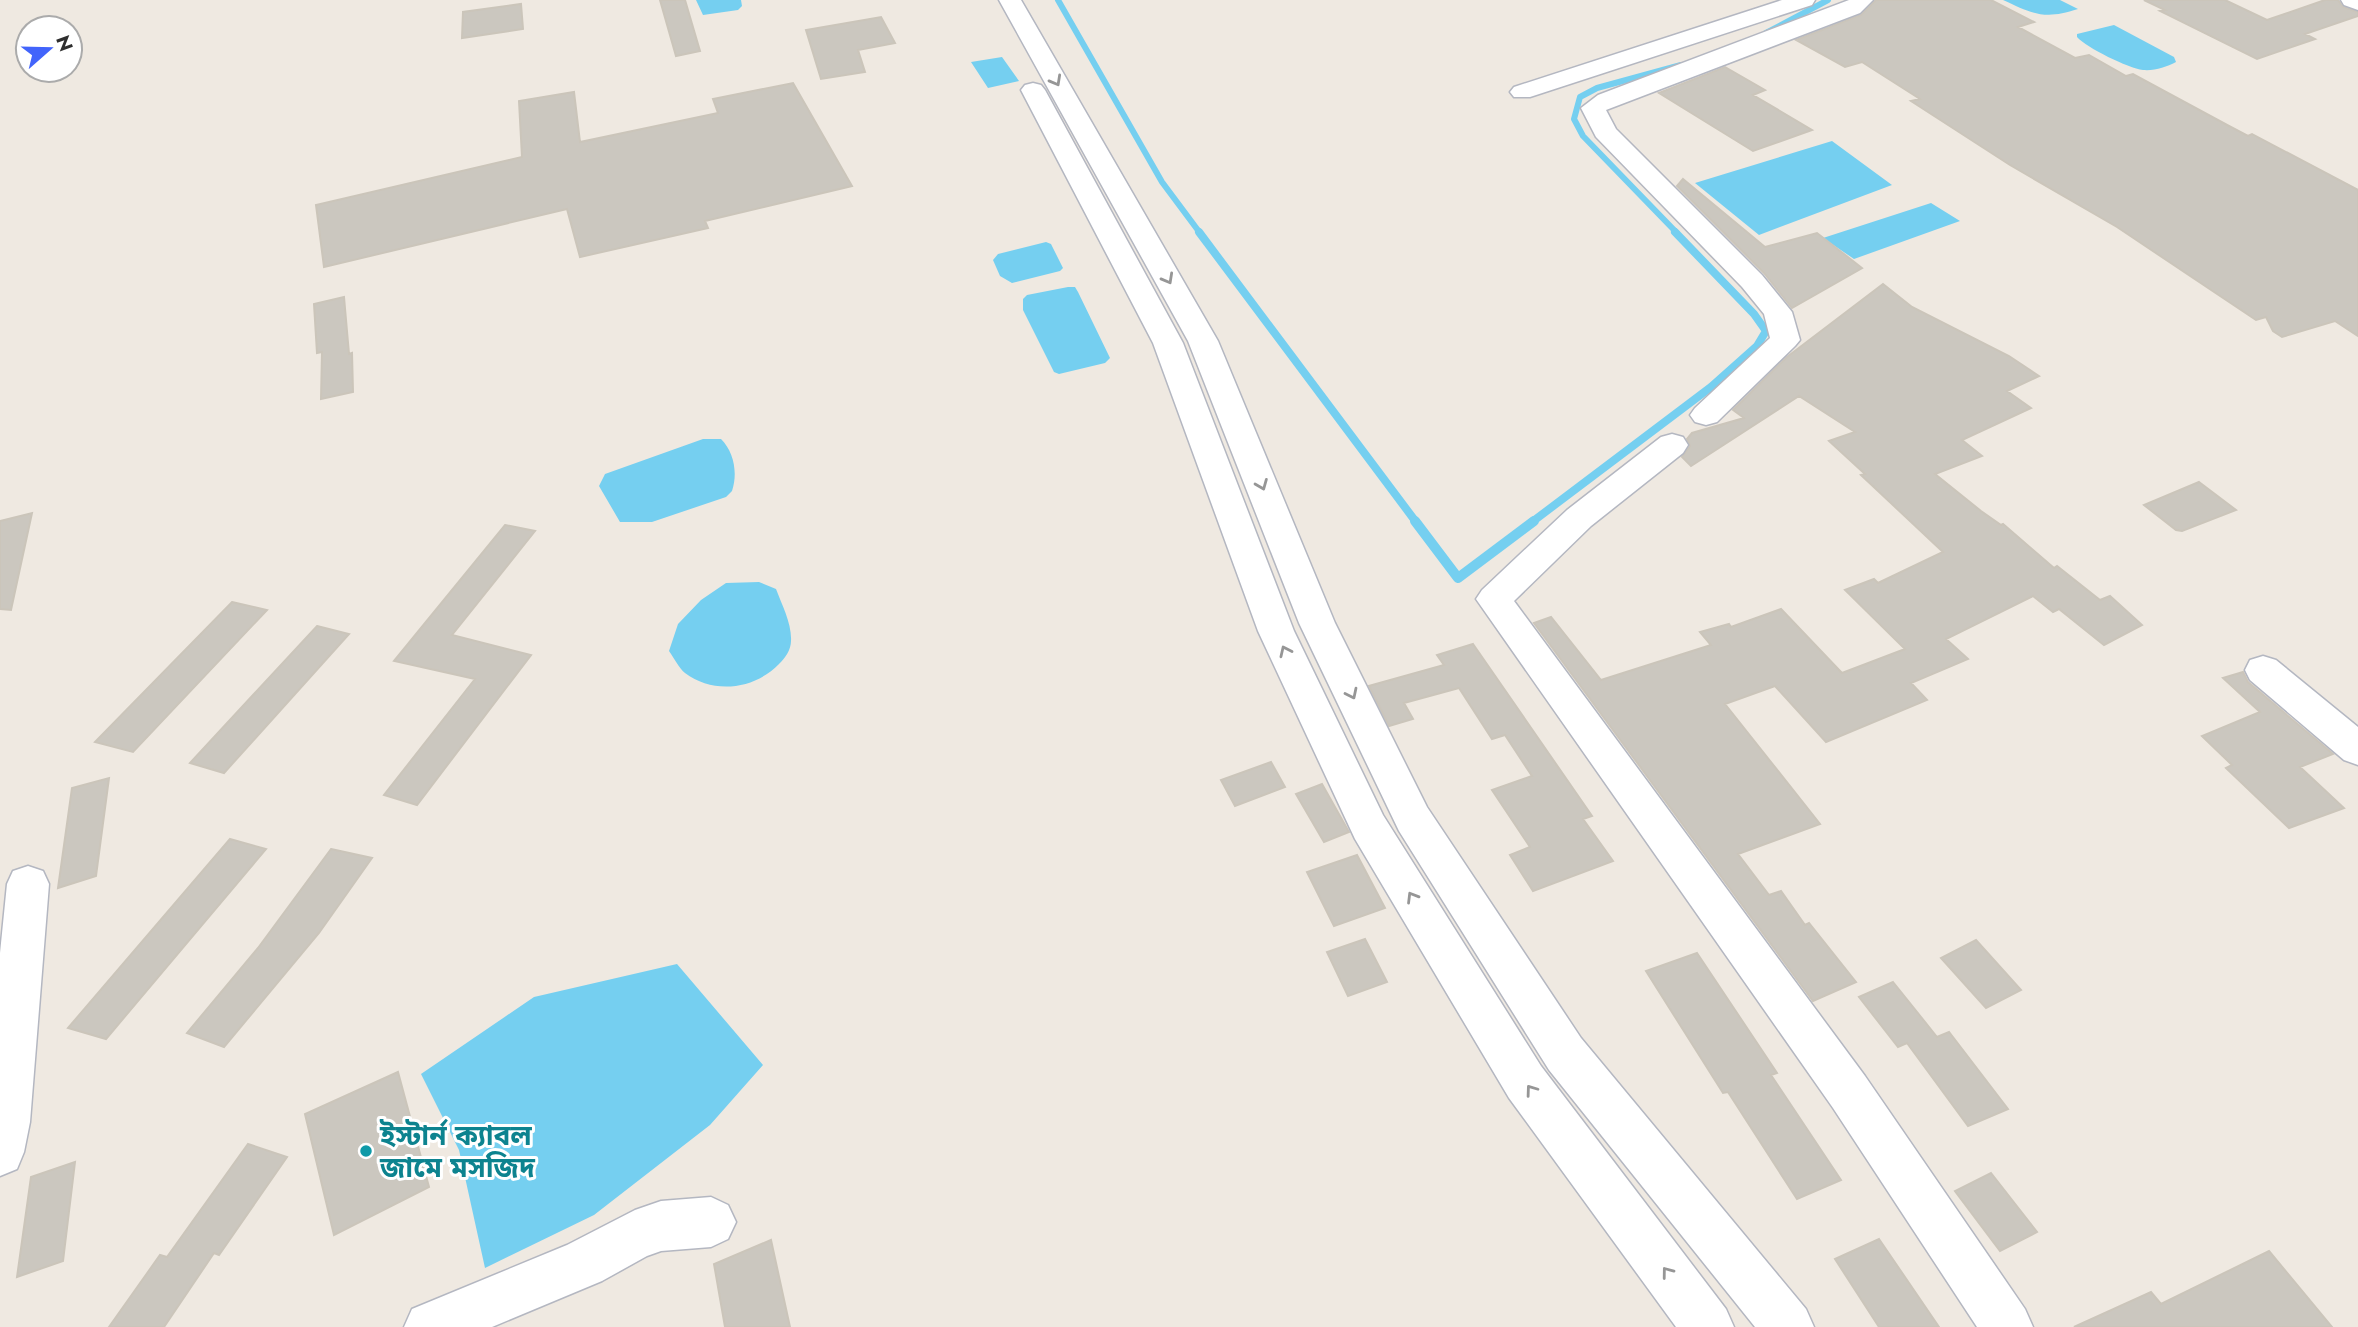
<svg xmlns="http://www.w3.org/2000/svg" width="2358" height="1327" font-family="Jost,'Noto Sans Bengali',sans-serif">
  <rect width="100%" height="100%" fill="#efe9e1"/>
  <!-- water -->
  <path fill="#75cff0" d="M 696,0 L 741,0 L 742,6 L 738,10 L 703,15 Z
    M 2003,0 L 2060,0 L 2078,9 C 2045,20 2033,14 2003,0 Z
    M 2114,25 L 2174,57 L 2176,62 C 2166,67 2155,71 2143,70 C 2128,68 2087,48 2077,37 L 2077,34 Z
    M 1002,57 L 1019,81 L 988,88 L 971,62 Z
    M 1832,141 L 1892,185 L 1759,235 L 1695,183 Z
    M 1931,203 L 1960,221 L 1854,259 L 1823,238 Z
    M 1046,242 L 1051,244 L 1063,268 L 1060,271 L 1012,283 L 1000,276 L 993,260 L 998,254 Z
    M 1068,287 L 1075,287 L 1078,292 L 1110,358 L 1105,363 L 1059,374 L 1054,372 L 1023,310 L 1023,299 L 1027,295 Z
    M 703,439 L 721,439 C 734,452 738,473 732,491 L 726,497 L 652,522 L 620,522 L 599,486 L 605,474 Z
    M 759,582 L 776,589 C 782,605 792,624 791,641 C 791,650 785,658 779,664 C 755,689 714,695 685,673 C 679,668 674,658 669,651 L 678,624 L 701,600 L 726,583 Z
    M 677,964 L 763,1065 L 710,1125 L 594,1215 L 485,1268 L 459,1150 L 421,1074 L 534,997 Z"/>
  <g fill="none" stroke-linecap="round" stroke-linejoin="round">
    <!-- stream-far2 -->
    <path stroke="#75cff0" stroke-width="6" d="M 1058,0 L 1162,182 L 1200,233
      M 1766,33 L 1828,0
      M 1677,233 L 1583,136 L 1574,119 L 1580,97 L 1597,88 L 1681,65"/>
    <!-- stream-far1 -->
    <path stroke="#75cff0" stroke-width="8" d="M 1199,232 L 1416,522
      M 1532,522 L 1711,387 L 1757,346 L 1766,331 L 1754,314 L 1675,232"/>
    <!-- stream -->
    <path stroke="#75cff0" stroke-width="10" d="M 1415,521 L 1458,578 L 1534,521"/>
  </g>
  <!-- building -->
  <path fill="#cbc7bf" stroke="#cbc5ba" stroke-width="2" d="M 660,0 L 685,0 L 700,51 L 676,56 Z
    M 1876,0 L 1991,0 L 2034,22 L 2018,27 L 2075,58 L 2089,55 L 2126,76 L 2133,74 L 2229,126 L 2248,136 L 2252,134 L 2358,190 L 2358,336 L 2335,321 L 2282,337 L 2273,331 L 2266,317 L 2256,320 L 2117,227 L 2010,165 L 1911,101 L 1920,99 L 1862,62 L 1845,67 L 1796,40 L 1861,15 Z
    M 2144,0 L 2225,0 L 2267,20 L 2325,0 L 2338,0 L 2343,7 L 2358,12 L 2358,16 L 2305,34 L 2315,39 L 2257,59 L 2160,11 L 2165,10 Z
    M 521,4 L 523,29 L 462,38 L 463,12 Z
    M 881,17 L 895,43 L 858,50 L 865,72 L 821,79 L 806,30 Z
    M 1725,67 L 1765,90 L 1753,95 L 1812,130 L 1753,151 L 1659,93 Z
    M 793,83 L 852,186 L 705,221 L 708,228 L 580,257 L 567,209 L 324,267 L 316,205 L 522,157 L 519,101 L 574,92 L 580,142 L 718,113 L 713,99 Z
    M 1683,179 L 1765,247 L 1817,233 L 1862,268 L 1792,308 L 1764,273 L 1677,186 Z
    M 1883,284 L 1912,307 L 2009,356 L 2039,376 L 2007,391 L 2031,408 L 1962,440 L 1982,456 L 1935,474 L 1981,511 L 2001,525 L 2003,524 L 2054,568 L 2057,566 L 2100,600 L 2110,596 L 2142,625 L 2104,645 L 2059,609 L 2053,612 L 2033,596 L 1946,639 L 1968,659 L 1911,683 L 1927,700 L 1826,742 L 1775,686 L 1725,704 L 1820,824 L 1738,854 L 1769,895 L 1781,891 L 1805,925 L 1809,923 L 1856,982 L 1813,1001 L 1534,623 L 1551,617 L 1601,680 L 1711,645 L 1700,632 L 1729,624 L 1731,627 L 1781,609 L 1842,673 L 1905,649 L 1845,590 L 1874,579 L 1878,583 L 1943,552 L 1861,475 L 1865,474 L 1829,441 L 1855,432 L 1799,396 L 1691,466 L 1682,457 L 1690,446 L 1687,439 L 1692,433 L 1744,418 L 1733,410 L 1787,357 Z
    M 344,297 L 349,354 L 352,353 L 353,392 L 321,399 L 322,352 L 317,353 L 314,304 Z
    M 2199,482 L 2236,510 L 2182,531 L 2176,530 L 2144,505 Z
    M 32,513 L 11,610 L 0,609 L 0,521 Z
    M 505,525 L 535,531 L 452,635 L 531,655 L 417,805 L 384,795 L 475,679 L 394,661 Z
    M 232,602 L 267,610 L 133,752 L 95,742 Z
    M 317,626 L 349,634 L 224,773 L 190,763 Z
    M 1473,644 L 1592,816 L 1583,819 L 1613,861 L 1533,891 L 1510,855 L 1530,847 L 1492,790 L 1532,776 L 1505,735 L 1492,739 L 1459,688 L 1404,703 L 1413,719 L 1389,726 L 1369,686 L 1444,665 L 1437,655 Z
    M 2243,672 L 2248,682 L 2333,754 L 2300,767 L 2344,808 L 2289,828 L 2226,768 L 2232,765 L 2202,736 L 2260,712 L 2223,678 Z
    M 1271,762 L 1285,787 L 1235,806 L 1221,780 Z
    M 109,778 L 96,876 L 58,888 L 72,788 Z
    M 1322,784 L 1349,832 L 1324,842 L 1296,794 Z
    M 230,839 L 266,849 L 106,1039 L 68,1028 Z
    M 331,849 L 372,858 L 319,933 L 224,1047 L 187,1033 L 258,948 Z
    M 1357,855 L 1385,908 L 1334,926 L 1307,872 Z
    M 1365,939 L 1387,982 L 1348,996 L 1327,952 Z
    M 1976,940 L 2021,990 L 1986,1008 L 1941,958 Z
    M 1697,953 L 1777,1073 L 1771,1075 L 1841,1180 L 1797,1199 L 1728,1092 L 1723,1093 L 1646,971 Z
    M 1893,982 L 1937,1037 L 1949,1032 L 2008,1109 L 1968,1126 L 1907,1043 L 1898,1047 L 1859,997 Z
    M 398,1072 L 429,1187 L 334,1235 L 305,1114 Z
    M 248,1144 L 287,1157 L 219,1255 L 214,1253 L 164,1327 L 109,1327 L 160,1255 L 167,1257 Z
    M 75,1162 L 63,1261 L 17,1277 L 31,1177 Z
    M 1991,1173 L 2037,1232 L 2000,1251 L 1955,1191 Z
    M 1879,1239 L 1939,1327 L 1879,1327 L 1835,1259 Z
    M 771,1240 L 790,1327 L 725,1327 L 714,1264 Z
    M 2269,1251 L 2332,1327 L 2074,1327 L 2151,1292 L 2161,1304 Z"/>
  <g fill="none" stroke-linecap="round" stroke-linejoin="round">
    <defs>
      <path id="street" d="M 999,0 L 1021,0 L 1218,341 L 1335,623 L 1427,807 L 1581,1038 L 1806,1309 L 1814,1327 L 1755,1327 L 1549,1070 L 1399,831 L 1299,623 L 1188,341 Z
        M 1782,0 L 1815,0 L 1812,5 L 1530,97 L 1514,97 L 1510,92 L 1514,87 Z
        M 1849,0 L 1873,0 L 1860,13 L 1606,110 L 1616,129 L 1762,275 L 1792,312 L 1800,340 L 1795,346 L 1717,422 L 1706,425 L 1695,422 L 1690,415 L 1695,408 L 1770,338 L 1764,314 L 1742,287 L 1596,137 L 1581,108 L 1598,95 Z
        M 2341,0 L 2358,0 L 2358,10 L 2344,5 Z
        M 1033,83 L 1041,85 L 1045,90 L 1183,343 L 1294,631 L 1383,815 L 1541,1066 L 1726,1309 L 1734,1327 L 1676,1327 L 1509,1098 L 1355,839 L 1258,631 L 1153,343 L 1021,90 L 1025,85 Z
        M 1672,434 L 1683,437 L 1688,445 L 1683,453 L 1591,526 L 1514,601 L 1865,1076 L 2025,1309 L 2033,1327 L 1977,1327 L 1833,1108 L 1476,599 L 1482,590 L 1567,510 L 1661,437 Z
        M 2263,656 L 2276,660 L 2358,727 L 2358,765 L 2344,760 L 2250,680 L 2245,670 L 2250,660 Z
        M 28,866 L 43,871 L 49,884 L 30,1122 L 24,1152 L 17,1169 L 0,1176 L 0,953 L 7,884 L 13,871 Z
        M 711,1197 L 728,1205 L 736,1222 L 728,1239 L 711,1247 L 661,1251 L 647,1256 L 602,1281 L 492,1327 L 404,1327 L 412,1309 L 567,1245 L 635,1210 L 661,1201 Z"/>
    </defs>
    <!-- street casing -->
    <use href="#street" stroke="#b4b7c1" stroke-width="3"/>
    <!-- street -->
    <use href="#street" fill="#fff" fill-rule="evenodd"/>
  </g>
  <!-- one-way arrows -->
  <defs><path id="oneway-chevron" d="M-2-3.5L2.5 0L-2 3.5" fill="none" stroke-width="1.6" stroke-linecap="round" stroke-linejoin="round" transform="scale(1.75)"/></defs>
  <g stroke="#969696">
    <use href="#oneway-chevron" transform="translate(1056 81) rotate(61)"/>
    <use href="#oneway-chevron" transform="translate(1168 279) rotate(61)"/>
    <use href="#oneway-chevron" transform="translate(1262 485) rotate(68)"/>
    <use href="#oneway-chevron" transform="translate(1285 651) rotate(-115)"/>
    <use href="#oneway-chevron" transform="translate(1352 694) rotate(64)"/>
    <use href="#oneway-chevron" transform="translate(1412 897) rotate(-121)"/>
    <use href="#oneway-chevron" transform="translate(1531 1090) rotate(-126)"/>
    <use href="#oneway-chevron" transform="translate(1667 1272) rotate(-127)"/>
  </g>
  <!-- markers -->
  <circle fill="#0f9aa8" stroke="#fff" stroke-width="2.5" cx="366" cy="1151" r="7"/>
  <g text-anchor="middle" stroke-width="6" stroke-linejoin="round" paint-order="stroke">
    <!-- near-culture labels -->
    <g font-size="28" font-weight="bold" fill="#0d838f" stroke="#fff" text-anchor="start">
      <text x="380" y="1145">ইস্টার্ন ক্যাবল<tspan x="380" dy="32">জামে মসজিদ</tspan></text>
    </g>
  </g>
  <!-- north arrow -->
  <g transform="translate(49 49) rotate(70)"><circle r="33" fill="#ffffff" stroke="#ababab" stroke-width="2"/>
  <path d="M0-5L12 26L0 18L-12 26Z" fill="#4264fb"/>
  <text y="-10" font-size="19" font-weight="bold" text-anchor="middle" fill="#2e2e2e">N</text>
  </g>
</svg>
